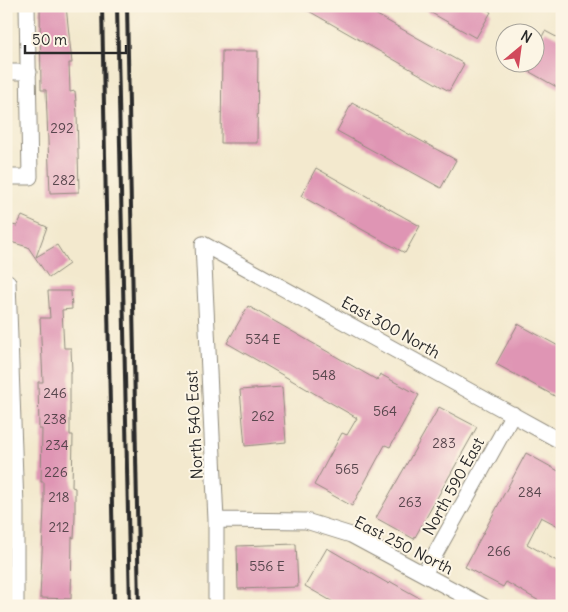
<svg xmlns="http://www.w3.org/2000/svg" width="568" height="612" font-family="Delius,sans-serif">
  <rect width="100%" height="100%" fill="#fcf5e5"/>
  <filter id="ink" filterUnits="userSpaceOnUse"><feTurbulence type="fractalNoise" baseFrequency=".02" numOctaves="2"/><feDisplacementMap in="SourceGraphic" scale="10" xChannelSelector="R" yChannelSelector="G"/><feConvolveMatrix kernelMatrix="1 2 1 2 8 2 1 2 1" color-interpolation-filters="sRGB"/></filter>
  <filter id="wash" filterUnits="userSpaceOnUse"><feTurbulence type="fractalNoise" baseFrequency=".0096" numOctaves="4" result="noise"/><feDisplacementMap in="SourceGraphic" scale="20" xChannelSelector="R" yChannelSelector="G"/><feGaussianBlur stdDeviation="1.12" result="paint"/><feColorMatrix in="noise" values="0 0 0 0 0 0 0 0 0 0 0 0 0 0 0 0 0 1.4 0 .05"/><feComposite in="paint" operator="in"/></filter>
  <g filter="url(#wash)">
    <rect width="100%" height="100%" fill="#f3e9ce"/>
    <g id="blocks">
      <!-- building -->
      <path fill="#df95b4" d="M 40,6 L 66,6 L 72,63 L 69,63 L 70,92 L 75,91 L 77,113 L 79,192 L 50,193 L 46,90 L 41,90 Z
        M 300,6 L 361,6 L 464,64 L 449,91 Z
        M 419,6 L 481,6 L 491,12 L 476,38 Z
        M 545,31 L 562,40 L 562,90 L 512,62 L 536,62 L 536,48 Z
        M 222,51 L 258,51 L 257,143 L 221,143 Z
        M 352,103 L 456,160 L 441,188 L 337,131 Z
        M 316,168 L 420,226 L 405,253 L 301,196 Z
        M 22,216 L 47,227 L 36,257 L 57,245 L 69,264 L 49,278 L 28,247 L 14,243 L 7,238 L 12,225 L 17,226 Z
        M 48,291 L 71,291 L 72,309 L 62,310 L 64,348 L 71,348 L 72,372 L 70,372 L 70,435 L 73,435 L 72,487 L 75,488 L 75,517 L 74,538 L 72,537 L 71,599 L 40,598 L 44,507 L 44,482 L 41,482 L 42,429 L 39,429 L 38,382 L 43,382 L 40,318 L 50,318 Z
        M 248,306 L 377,380 L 380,374 L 419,395 L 390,447 L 385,445 L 352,506 L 314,485 L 342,433 L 347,435 L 357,418 L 227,343 Z
        M 518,324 L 562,348 L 562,400 L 496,364 Z
        M 282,387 L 286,442 L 245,446 L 240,390 Z
        M 439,407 L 477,427 L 414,539 L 376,518 Z
        M 526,453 L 562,473 L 562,528 L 541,517 L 527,544 L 562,564 L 562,606 L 548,606 L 506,582 L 503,587 L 465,567 Z
        M 296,544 L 298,587 L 238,589 L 237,546 Z
        M 327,548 L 389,584 L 391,582 L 434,606 L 340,606 L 305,586 Z"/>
    </g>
  </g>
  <g filter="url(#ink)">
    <use href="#blocks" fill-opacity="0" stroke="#8f8a7c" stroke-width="1"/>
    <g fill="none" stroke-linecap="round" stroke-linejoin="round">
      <defs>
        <path id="street" d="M 6,72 L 29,72
          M 6,177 L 30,177 L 27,6
          M 203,244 L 562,442
          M 203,244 L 216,520 L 216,606
          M 6,282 L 8,282 L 16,506 L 16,606
          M 216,520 L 306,521 L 351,535 L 483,606
          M 424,574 L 513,414"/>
      </defs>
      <!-- street casing -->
      <use href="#street" stroke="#8f8a7c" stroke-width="17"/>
      <!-- street -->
      <use href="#street" stroke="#fff" stroke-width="15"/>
      <!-- rail -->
      <path stroke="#2b2b2b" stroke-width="4" d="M 102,6 L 114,606
        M 117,6 L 130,606
        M 127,6 L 139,606"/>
    </g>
  </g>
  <g text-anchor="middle" stroke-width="4" stroke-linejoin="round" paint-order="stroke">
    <!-- number labels -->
    <g font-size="14" fill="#58464d">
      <text x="62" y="133">292</text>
      <text x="64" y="185">282</text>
      <text x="263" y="344">534 E</text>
      <text x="324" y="380">548</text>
      <text x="55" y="398">246</text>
      <text x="385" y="416">564</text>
      <text x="263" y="421">262</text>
      <text x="55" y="424">238</text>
      <text x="444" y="448">283</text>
      <text x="57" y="450">234</text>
      <text x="347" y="474">565</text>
      <text x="56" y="477">226</text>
      <text x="530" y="497">284</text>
      <text x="59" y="502">218</text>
      <text x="410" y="507">263</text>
      <text x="59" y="532">212</text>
      <text x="499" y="556">266</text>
      <text x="267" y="571">556 E</text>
    </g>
    <!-- street labels -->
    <g font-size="16" fill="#2b2b2b" stroke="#fcf5e5">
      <text transform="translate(391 327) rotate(29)" y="6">East 300 North</text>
      <text transform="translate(194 425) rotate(-93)" y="6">North 540 East</text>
      <text transform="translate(453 486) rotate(-61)" y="6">North 590 East</text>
      <text transform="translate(404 545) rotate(27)" y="6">East 250 North</text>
    </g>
  </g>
  <!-- margin -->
  <rect width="568" height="612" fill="none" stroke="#fcf5e5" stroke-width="25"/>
  <!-- north arrow -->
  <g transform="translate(520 48) rotate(29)"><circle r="24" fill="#fcf5e5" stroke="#a8a49b"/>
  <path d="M0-4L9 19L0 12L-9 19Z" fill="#d1495b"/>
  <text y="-8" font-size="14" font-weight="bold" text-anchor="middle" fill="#2b2b2b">N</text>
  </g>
  <!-- scale -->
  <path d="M25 45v8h101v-8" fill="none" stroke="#2b2b2b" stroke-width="2.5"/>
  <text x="32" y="45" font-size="15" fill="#2b2b2b" stroke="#fcf5e5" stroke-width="4" paint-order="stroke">50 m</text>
</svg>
